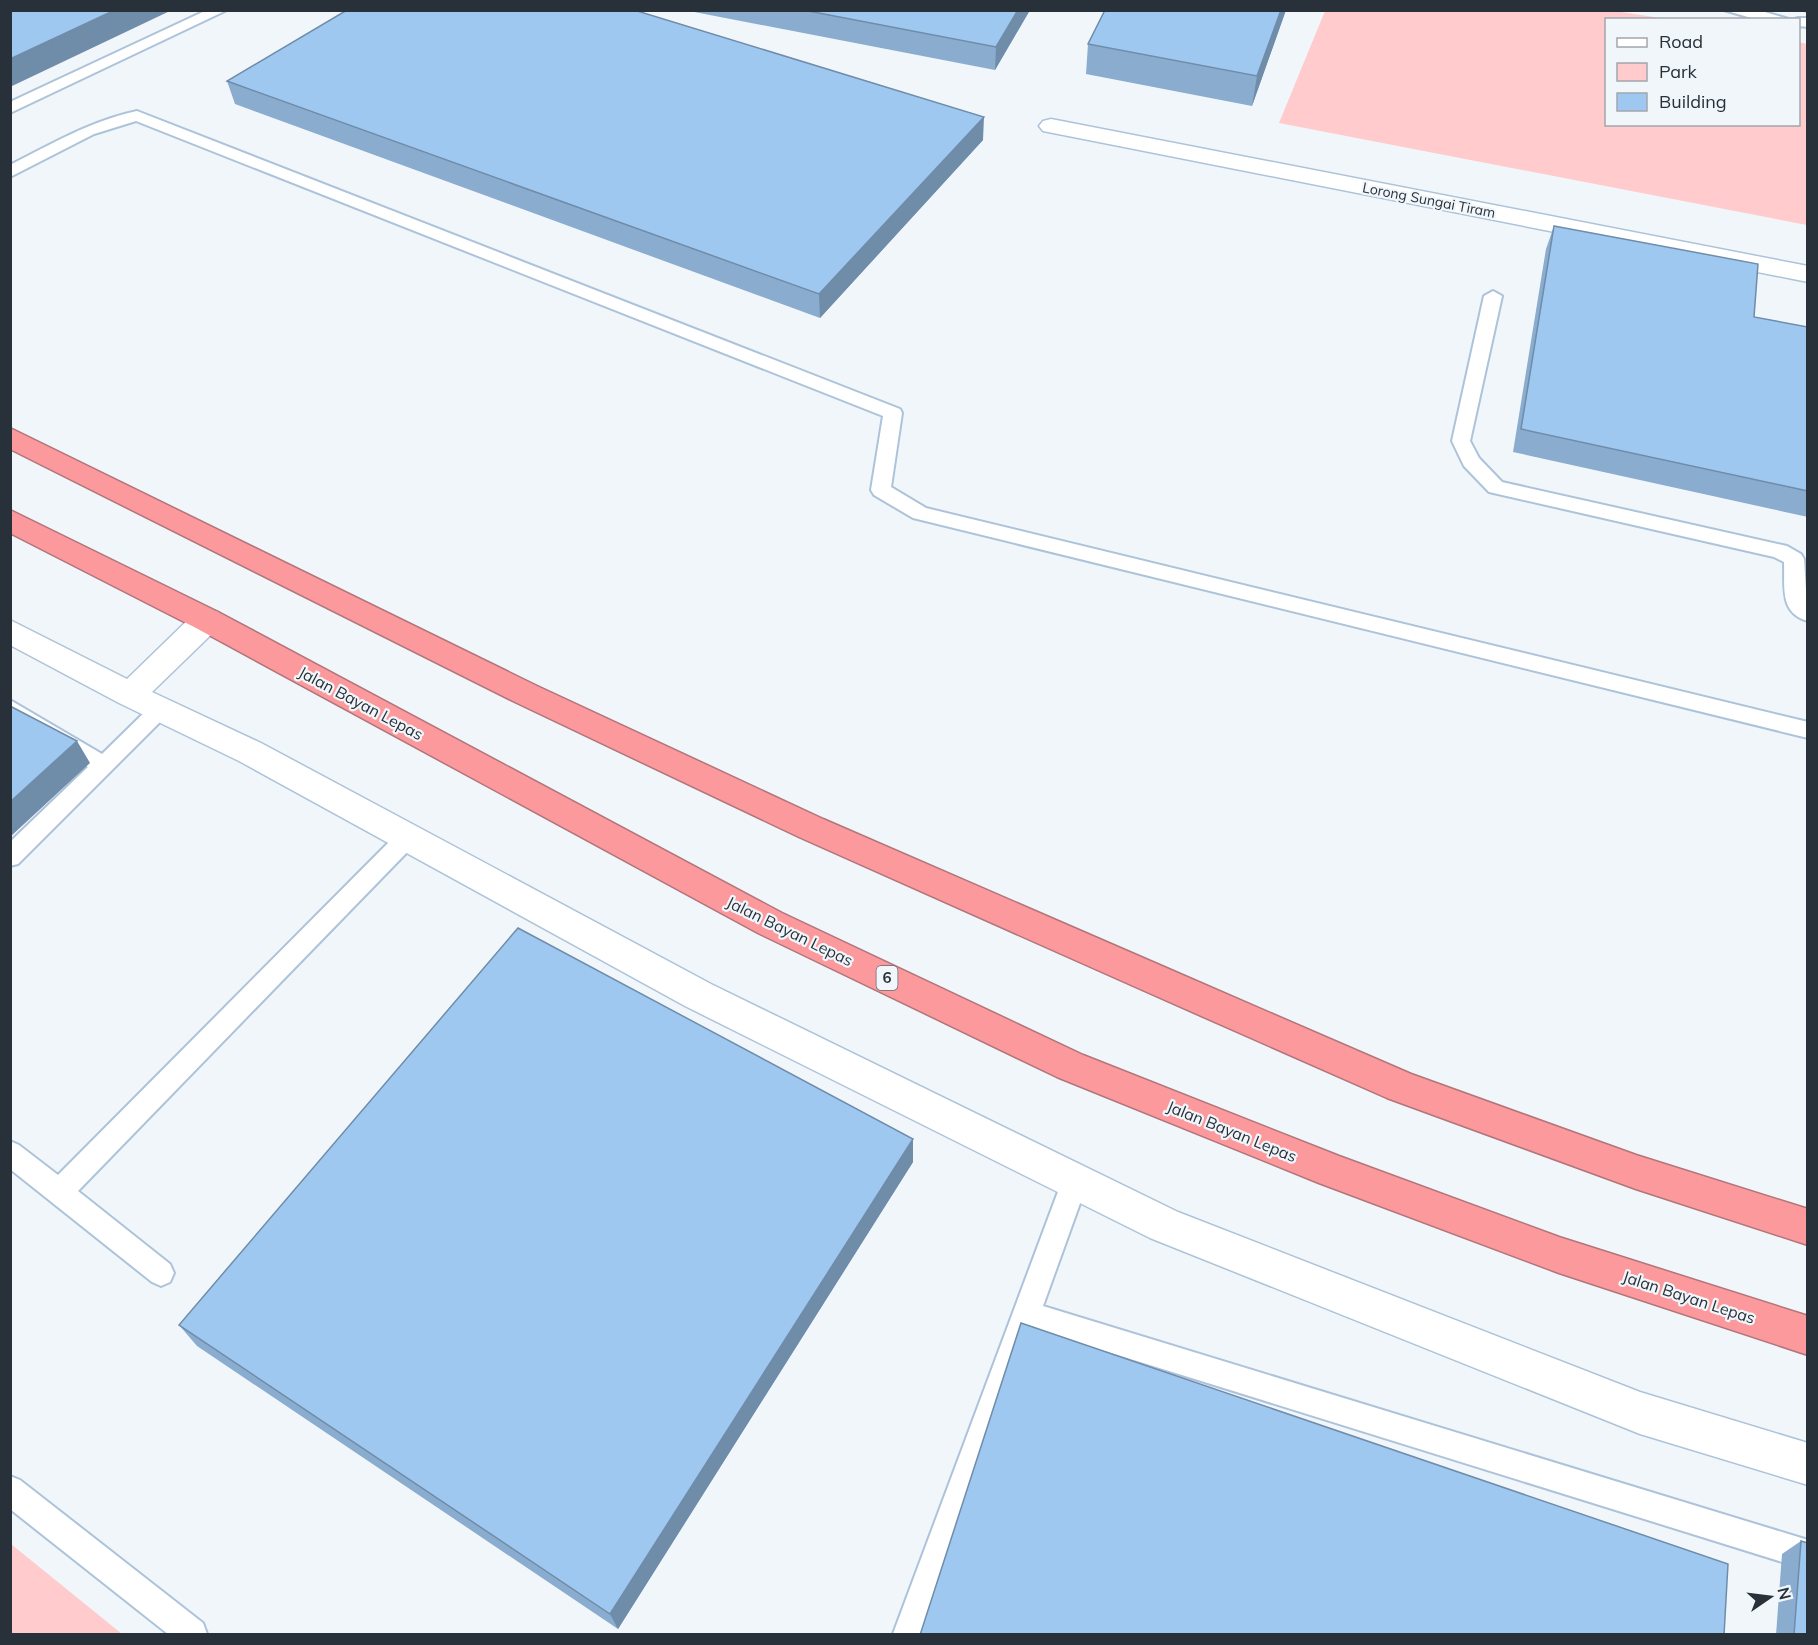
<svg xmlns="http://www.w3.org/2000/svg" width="1818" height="1645" font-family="Mulish,sans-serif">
  <rect width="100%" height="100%" fill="#f1f6fb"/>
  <!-- green -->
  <path fill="#ffcbcc" d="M 1615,11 L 1667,19 L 1606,20 L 1606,124 L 1798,124 L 1799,42 L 1807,44 L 1807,225 L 1279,123 L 1325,11 Z
    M 10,1544 L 11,1544 L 122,1634 L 11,1634 Z"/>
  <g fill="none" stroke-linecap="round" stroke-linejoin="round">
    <defs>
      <path id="lane" d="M 207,10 L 227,10 L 10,113 L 10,102 Z
        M 1724,10 L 1758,10 L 1792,20 L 1758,20 Z
        M 1798,18 L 1808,18 L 1808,27 L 1798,26 L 1798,20 L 1792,20 Z
        M 137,111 L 900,409 L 902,413 L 891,487 L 926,508 L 1808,722 L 1808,738 L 913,518 L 874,495 L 871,490 L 883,416 L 136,121 L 94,134 L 10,177 L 10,165 C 52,144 90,121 137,111 Z
        M 1493,291 L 1502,296 L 1470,441 L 1479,458 L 1502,482 L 1787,546 L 1801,554 L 1804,559 L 1808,621 C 1779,613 1785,587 1784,562 L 1774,557 L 1489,492 L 1464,466 L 1452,441 L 1484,296 Z
        M 10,700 L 102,754 L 153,704 L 161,702 L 169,704 L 172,710 L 18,864 L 10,866 L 10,842 L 88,767 L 10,719 Z
        M 407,829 L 415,832 L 418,838 L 415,844 L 78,1191 L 170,1264 L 174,1273 L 170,1282 L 161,1286 L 152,1282 L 10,1169 L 10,1141 L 19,1145 L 58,1175 L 399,832 Z
        M 1075,1169 L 1084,1173 L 1088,1181 L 1043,1306 L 1808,1540 L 1808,1570 L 1034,1329 L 923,1634 L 893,1634 L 1062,1181 L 1066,1173 Z
        M 10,1476 L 20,1480 L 203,1623 L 207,1634 L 168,1634 L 10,1509 Z"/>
      <path id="street" d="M 1051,119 L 1808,266 L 1808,282 L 1043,131 L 1039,126 L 1043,121 Z
        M 207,609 L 218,612 L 222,620 L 218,628 L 152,692 L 261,743 L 711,984 L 1178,1212 L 1640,1392 L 1808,1443 L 1808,1485 L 1640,1434 L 1150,1238 L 685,1006 L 239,761 L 119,703 L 10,645 L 10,620 L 127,679 L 196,612 Z"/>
      <path id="highway" d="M 10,428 L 537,686 L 823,819 L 1171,970 L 1411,1074 L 1636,1155 L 1808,1209 L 1808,1245 L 1636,1189 L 1387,1098 L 1147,992 L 799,837 L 515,702 L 10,449 Z
        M 10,510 L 218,612 L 782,913 L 1083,1055 L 1339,1156 L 1559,1237 L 1808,1316 L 1808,1355 L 1559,1273 L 1319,1183 L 1057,1077 L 758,933 L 196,628 L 10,533 Z"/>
    </defs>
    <!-- lane casing -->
    <use href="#lane" stroke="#adc3d9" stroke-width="4"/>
    <!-- street casing -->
    <use href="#street" stroke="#adc3d9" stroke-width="3"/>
    <!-- highway casing -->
    <use href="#highway" stroke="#b1757a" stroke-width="3"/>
    <!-- lane -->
    <use href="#lane" fill="#fff" fill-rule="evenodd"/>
    <!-- street -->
    <use href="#street" fill="#fff" fill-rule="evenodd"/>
    <!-- highway -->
    <use href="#highway" fill="#fb999d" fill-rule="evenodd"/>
  </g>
  <!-- wall -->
  <path fill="#89accf" d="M 684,10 L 1030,10 L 995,70 Z
    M 1105,10 L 1286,10 L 1252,106 L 1086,74 L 1088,44 Z
    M 1794,10 L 1808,10 L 1808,13 Z
    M 227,81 L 983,140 L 820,318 L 235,104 Z
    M 1554,226 L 1754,317 L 1808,327 L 1808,517 L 1513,452 L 1546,249 Z
    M 913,1139 L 913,1162 L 618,1629 L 197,1346 L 179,1325 Z
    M 1801,1541 L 1808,1635 L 1776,1635 L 1782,1554 Z"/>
  <!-- shaded-wall -->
  <path fill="#6f8ca9" d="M 115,10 L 172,10 L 10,87 L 10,59 Z
    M 1018,10 L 1030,10 L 995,70 L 996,47 Z
    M 1281,10 L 1286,10 L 1252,106 L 1257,76 Z
    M 984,117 L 983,140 L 820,318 L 819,294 Z
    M 77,741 L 90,763 L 10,837 L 10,802 Z
    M 913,1139 L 913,1162 L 618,1629 L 610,1614 Z"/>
  <!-- building -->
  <path fill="#9fc8f1" stroke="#6f8ca9" stroke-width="1.5" d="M 10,10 L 115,10 L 10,59 Z
    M 347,10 L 634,10 L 984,117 L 819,294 L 227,81 Z
    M 803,10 L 1018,10 L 996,47 Z
    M 1105,10 L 1281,10 L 1257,76 L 1088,44 Z
    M 1554,226 L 1758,264 L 1754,317 L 1808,327 L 1808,491 L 1521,429 Z
    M 10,706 L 77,741 L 10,802 Z
    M 518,928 L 913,1139 L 610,1614 L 179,1325 Z
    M 1021,1323 L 1728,1564 L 1724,1635 L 920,1635 Z
    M 1801,1541 L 1808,1543 L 1808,1635 L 1794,1635 Z"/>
  <g text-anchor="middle" stroke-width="4.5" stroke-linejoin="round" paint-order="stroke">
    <!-- far-street labels -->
    <g font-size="14" fill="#283139" stroke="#f1f6fb">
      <text transform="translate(1429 200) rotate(11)" y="5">Lorong Sungai Tiram</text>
    </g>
    <!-- shield labels -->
    <rect fill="#f1f6fb" stroke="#646c73" stroke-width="1.5" x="876.5" y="966" width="21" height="24" rx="4.5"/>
    <g font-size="15" font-weight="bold" fill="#283139">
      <text x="887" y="983">6</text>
    </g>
    <!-- street labels -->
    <g font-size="16" fill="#283139" stroke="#f1f6fb">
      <text transform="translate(361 703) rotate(28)" y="6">Jalan Bayan Lepas</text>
      <text transform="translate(790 931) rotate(26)" y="6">Jalan Bayan Lepas</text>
      <text transform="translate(1232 1131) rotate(22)" y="6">Jalan Bayan Lepas</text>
      <text transform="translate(1689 1297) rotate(18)" y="6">Jalan Bayan Lepas</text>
    </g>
  </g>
  <!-- border -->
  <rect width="1818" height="1645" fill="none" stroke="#283139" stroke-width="24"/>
  <!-- legend -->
  <rect x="1605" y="18" width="195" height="108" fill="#f1f6fb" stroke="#a1a7ad" stroke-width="1.5"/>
  <rect x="1617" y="38" width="30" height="9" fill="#ffffff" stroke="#a1a7ad" stroke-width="1.5"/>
  <text x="1659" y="48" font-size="18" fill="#283139">Road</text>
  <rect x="1617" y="63" width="30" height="18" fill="#ffcbcc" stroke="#a1a7ad" stroke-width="1.5"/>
  <text x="1659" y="78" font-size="18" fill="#283139">Park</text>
  <rect x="1617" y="93" width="30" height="18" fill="#9fc8f1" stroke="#a1a7ad" stroke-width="1.5"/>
  <text x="1659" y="108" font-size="18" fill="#283139">Building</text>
  <!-- north arrow -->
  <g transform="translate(1770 1597) rotate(76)" stroke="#f1f6fb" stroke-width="4.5" paint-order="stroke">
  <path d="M0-4.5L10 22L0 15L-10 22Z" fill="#283139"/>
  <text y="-9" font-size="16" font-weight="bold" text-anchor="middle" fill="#283139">N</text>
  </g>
</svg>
